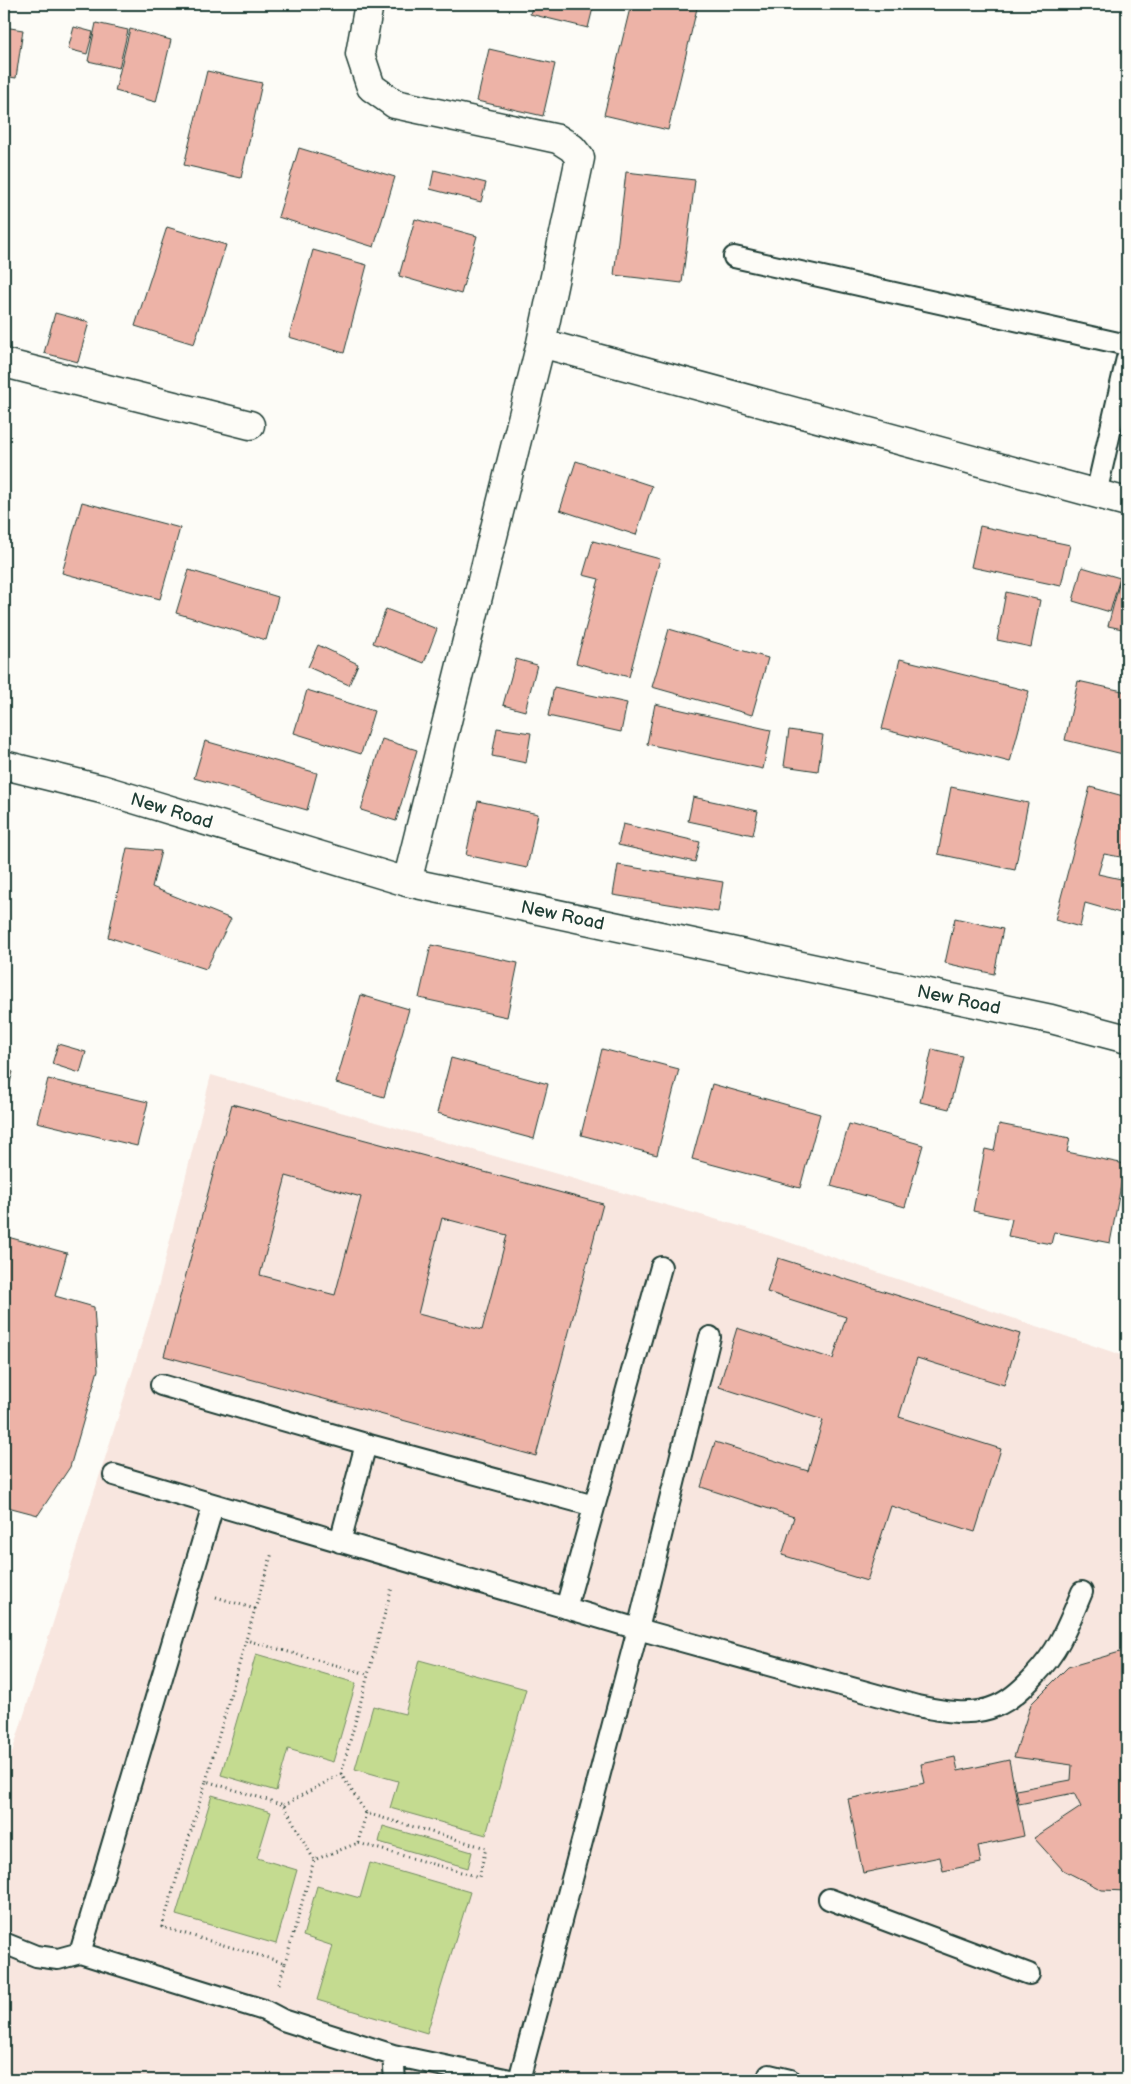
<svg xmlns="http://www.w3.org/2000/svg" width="1131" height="2084" font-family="'Balsamiq Sans',sans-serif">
  <rect width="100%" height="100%" fill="#fdfcf7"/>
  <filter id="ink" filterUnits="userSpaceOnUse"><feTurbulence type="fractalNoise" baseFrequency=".02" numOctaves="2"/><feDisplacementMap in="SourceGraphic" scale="10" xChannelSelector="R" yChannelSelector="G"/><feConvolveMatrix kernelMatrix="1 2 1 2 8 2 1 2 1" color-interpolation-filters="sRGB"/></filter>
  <g filter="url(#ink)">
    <!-- built -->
    <path fill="#f8e6df" d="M 211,1075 L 750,1229 L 1127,1357 L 1127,1524 L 1120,1548 L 1127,1550 L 1127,2080 L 4,2080 L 4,1778 L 155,1300 Z"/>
    <!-- green -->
    <path fill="#c4db90" stroke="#728c62" d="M 256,1654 L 356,1683 L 333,1762 L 288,1749 L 276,1791 L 221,1775 Z
      M 419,1660 L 526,1689 L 486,1835 L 390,1808 L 398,1781 L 355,1769 L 373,1706 L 405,1714 Z
      M 212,1795 L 271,1812 L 257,1858 L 297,1870 L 276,1944 L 176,1915 Z
      M 383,1826 L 472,1852 L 468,1868 L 379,1842 Z
      M 370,1863 L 470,1892 L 427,2033 L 317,2000 L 333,1946 L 303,1936 L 317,1886 L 360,1898 Z"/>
    <!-- building -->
    <path fill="#edb3a7" stroke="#1f3d34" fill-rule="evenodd" d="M 533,4 L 594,4 L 588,28 L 530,14 Z
      M 631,4 L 698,4 L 668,130 L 604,115 Z
      M 96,23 L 128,30 L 119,68 L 88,61 Z
      M 4,27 L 23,30 L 16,78 L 4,76 Z
      M 74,27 L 93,32 L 87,54 L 68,49 Z
      M 130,29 L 171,40 L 156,102 L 115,91 Z
      M 489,49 L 555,64 L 543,116 L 477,101 Z
      M 207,71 L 262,83 L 241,178 L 184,165 Z
      M 299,148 L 395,177 L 374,247 L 278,217 Z
      M 434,170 L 486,183 L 481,202 L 430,189 Z
      M 626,172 L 695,180 L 682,283 L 614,275 Z
      M 415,219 L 477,236 L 461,294 L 399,276 Z
      M 167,227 L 226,245 L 194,344 L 135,326 Z
      M 313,250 L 367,265 L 344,353 L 289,337 Z
      M 55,313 L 89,322 L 78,362 L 44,353 Z
      M 576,461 L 652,486 L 636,535 L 560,510 Z
      M 82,502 L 180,528 L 160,599 L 62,573 Z
      M 980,526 L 1070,545 L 1061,586 L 971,567 Z
      M 593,541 L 660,559 L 629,677 L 576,663 L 599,579 L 583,575 Z
      M 1127,554 L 1127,630 L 1108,626 Z
      M 1082,567 L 1120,578 L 1110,612 L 1073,601 Z
      M 189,570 L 278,597 L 266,640 L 176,613 Z
      M 1006,592 L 1040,600 L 1031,647 L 997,640 Z
      M 386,609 L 437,629 L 424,663 L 373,643 Z
      M 669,629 L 768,658 L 752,715 L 652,687 Z
      M 318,645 L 358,664 L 349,685 L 308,667 Z
      M 516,659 L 537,665 L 525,711 L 503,705 Z
      M 900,659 L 1029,691 L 1010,762 L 882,729 Z
      M 1078,681 L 1127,692 L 1127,755 L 1065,740 Z
      M 554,687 L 627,703 L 621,732 L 548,716 Z
      M 307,690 L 374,711 L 361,754 L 294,733 Z
      M 655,704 L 771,730 L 763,769 L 647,744 Z
      M 497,728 L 531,733 L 526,763 L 492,756 Z
      M 789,730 L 823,735 L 818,771 L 784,766 Z
      M 382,739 L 417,750 L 396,821 L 361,810 Z
      M 205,741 L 317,773 L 307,810 L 194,778 Z
      M 951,787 L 1028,803 L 1015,870 L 938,854 Z
      M 1090,787 L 1127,797 L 1127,915 L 1085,903 L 1080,927 L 1055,920 ZM 1104,854 L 1126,858 L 1121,879 L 1098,874 Z
      M 693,797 L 758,811 L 753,835 L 688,821 Z
      M 478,801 L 538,814 L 527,868 L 466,855 Z
      M 623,824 L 700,842 L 695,862 L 618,845 Z
      M 127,848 L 161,851 L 152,887 L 231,919 L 206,969 L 108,937 Z
      M 618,865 L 723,882 L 718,912 L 613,895 Z
      M 955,918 L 1003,929 L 994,974 L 945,963 Z
      M 431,945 L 518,963 L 507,1017 L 419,998 Z
      M 361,995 L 409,1009 L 384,1097 L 336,1083 Z
      M 58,1044 L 86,1052 L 80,1073 L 52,1064 Z
      M 602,1049 L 679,1069 L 657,1155 L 581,1135 Z
      M 932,1049 L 962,1056 L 949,1109 L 920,1102 Z
      M 451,1058 L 548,1084 L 534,1139 L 437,1113 Z
      M 4,1068 L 13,1072 L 4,1102 Z
      M 48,1079 L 148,1102 L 137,1146 L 37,1122 Z
      M 712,1084 L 820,1114 L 800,1188 L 692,1159 Z
      M 232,1104 L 603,1204 L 536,1456 L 164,1356 ZM 286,1176 L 361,1197 L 335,1295 L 260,1275 ZM 442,1218 L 507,1235 L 482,1330 L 418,1314 Z
      M 849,1124 L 923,1145 L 905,1207 L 831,1186 Z
      M 999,1124 L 1070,1138 L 1067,1152 L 1125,1164 L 1110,1243 L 1054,1232 L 1051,1244 L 1008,1236 L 1012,1219 L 973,1211 L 985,1149 L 994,1151 Z
      M 4,1236 L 67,1253 L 55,1296 L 94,1307 L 98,1370 L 70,1467 L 38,1515 L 4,1506 Z
      M 778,1258 L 1020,1334 L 1004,1385 L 917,1358 L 899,1417 L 1001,1449 L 975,1532 L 891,1506 L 867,1581 L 782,1555 L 794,1517 L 701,1487 L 715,1442 L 808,1471 L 823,1420 L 719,1387 L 737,1328 L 833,1359 L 846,1317 L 767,1292 Z
      M 1127,1650 L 1127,1891 L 1102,1890 L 1063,1870 L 1034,1838 L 1081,1807 L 1074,1793 L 1019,1804 L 1016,1790 L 1071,1780 L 1072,1765 L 1014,1757 L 1031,1704 L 1068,1667 Z
      M 955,1757 L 958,1771 L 1009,1760 L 1024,1836 L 978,1846 L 981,1863 L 943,1871 L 940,1857 L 863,1873 L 848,1799 L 925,1783 L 921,1764 Z"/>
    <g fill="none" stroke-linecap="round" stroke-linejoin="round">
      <defs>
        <path id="lane" d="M 734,257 L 1127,345
          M 1096,494 L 1127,358
          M 710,1337 L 638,1629 L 917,1706 C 942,1711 972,1717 996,1706 C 1019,1697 1049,1662 1060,1641 C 1068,1626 1075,1609 1082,1592
          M 161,1385 L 366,1444 L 594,1506
          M 114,1475 L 638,1629 L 519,2080
          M 340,1542 L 366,1444
          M 566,1608 L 661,1267
          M 829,1899 L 1029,1974
          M 4,1943 L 36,1956 L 58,1959 L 80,1953 L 213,1506
          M 80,1953 L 264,2010 L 283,2020 L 393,2055 L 395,2080
          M 393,2055 L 510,2080
          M 769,2075 L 790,2080"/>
        <path id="street" d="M 369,4 L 360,54 L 371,87 L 395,104 L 558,139 L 572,148 L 580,158 L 541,343 L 407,882
          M 541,343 L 1127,502
          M 4,363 L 250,425"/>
        <g id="secondary">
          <path id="s1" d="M 4,765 L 101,789 L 407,882 L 1051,1019 L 1127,1039"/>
        </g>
      </defs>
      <!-- lane casing -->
      <use href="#lane" stroke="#1f3d34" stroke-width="24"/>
      <!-- street casing -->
      <use href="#street" stroke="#1f3d34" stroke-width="31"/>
      <!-- secondary casing -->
      <use href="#secondary" stroke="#1f3d34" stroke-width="31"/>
      <!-- path -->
      <path stroke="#1f3d34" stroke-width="3" stroke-dasharray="1 4" stroke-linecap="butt" d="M 216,1597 L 255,1609 L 246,1640
        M 255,1609 L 272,1553
        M 341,1774 L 392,1587
        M 206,1781 L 246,1640 L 367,1674
        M 358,1843 L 366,1813
        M 285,1963 L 314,1860
        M 279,1984 L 285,1963 L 162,1927 L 206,1781 L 284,1805 L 314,1860 L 358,1843 L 479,1877 L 486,1848 L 366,1813 L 341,1774 L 284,1805"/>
      <!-- lane -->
      <use href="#lane" stroke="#fdfcf7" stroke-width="20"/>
      <!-- street -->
      <use href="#street" stroke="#fdfcf7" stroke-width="28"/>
      <!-- secondary -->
      <use href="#secondary" stroke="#fdfcf7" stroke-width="28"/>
    </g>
  </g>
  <g text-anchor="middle" stroke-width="4" stroke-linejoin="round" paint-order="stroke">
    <!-- street labels -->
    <g font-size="18" fill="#1f3d34" stroke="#fdfcf7">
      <text dy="6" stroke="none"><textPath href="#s1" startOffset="174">New Road</textPath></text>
      <text dy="6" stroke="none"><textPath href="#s1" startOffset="579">New Road</textPath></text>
      <text dy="6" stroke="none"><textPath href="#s1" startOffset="984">New Road</textPath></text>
    </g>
  </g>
  <!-- margin -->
  <rect width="1131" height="2084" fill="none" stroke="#fdfcf7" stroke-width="20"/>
  <rect x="10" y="10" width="1111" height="2064" fill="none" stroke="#1f3d34" stroke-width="2" filter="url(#ink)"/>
</svg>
